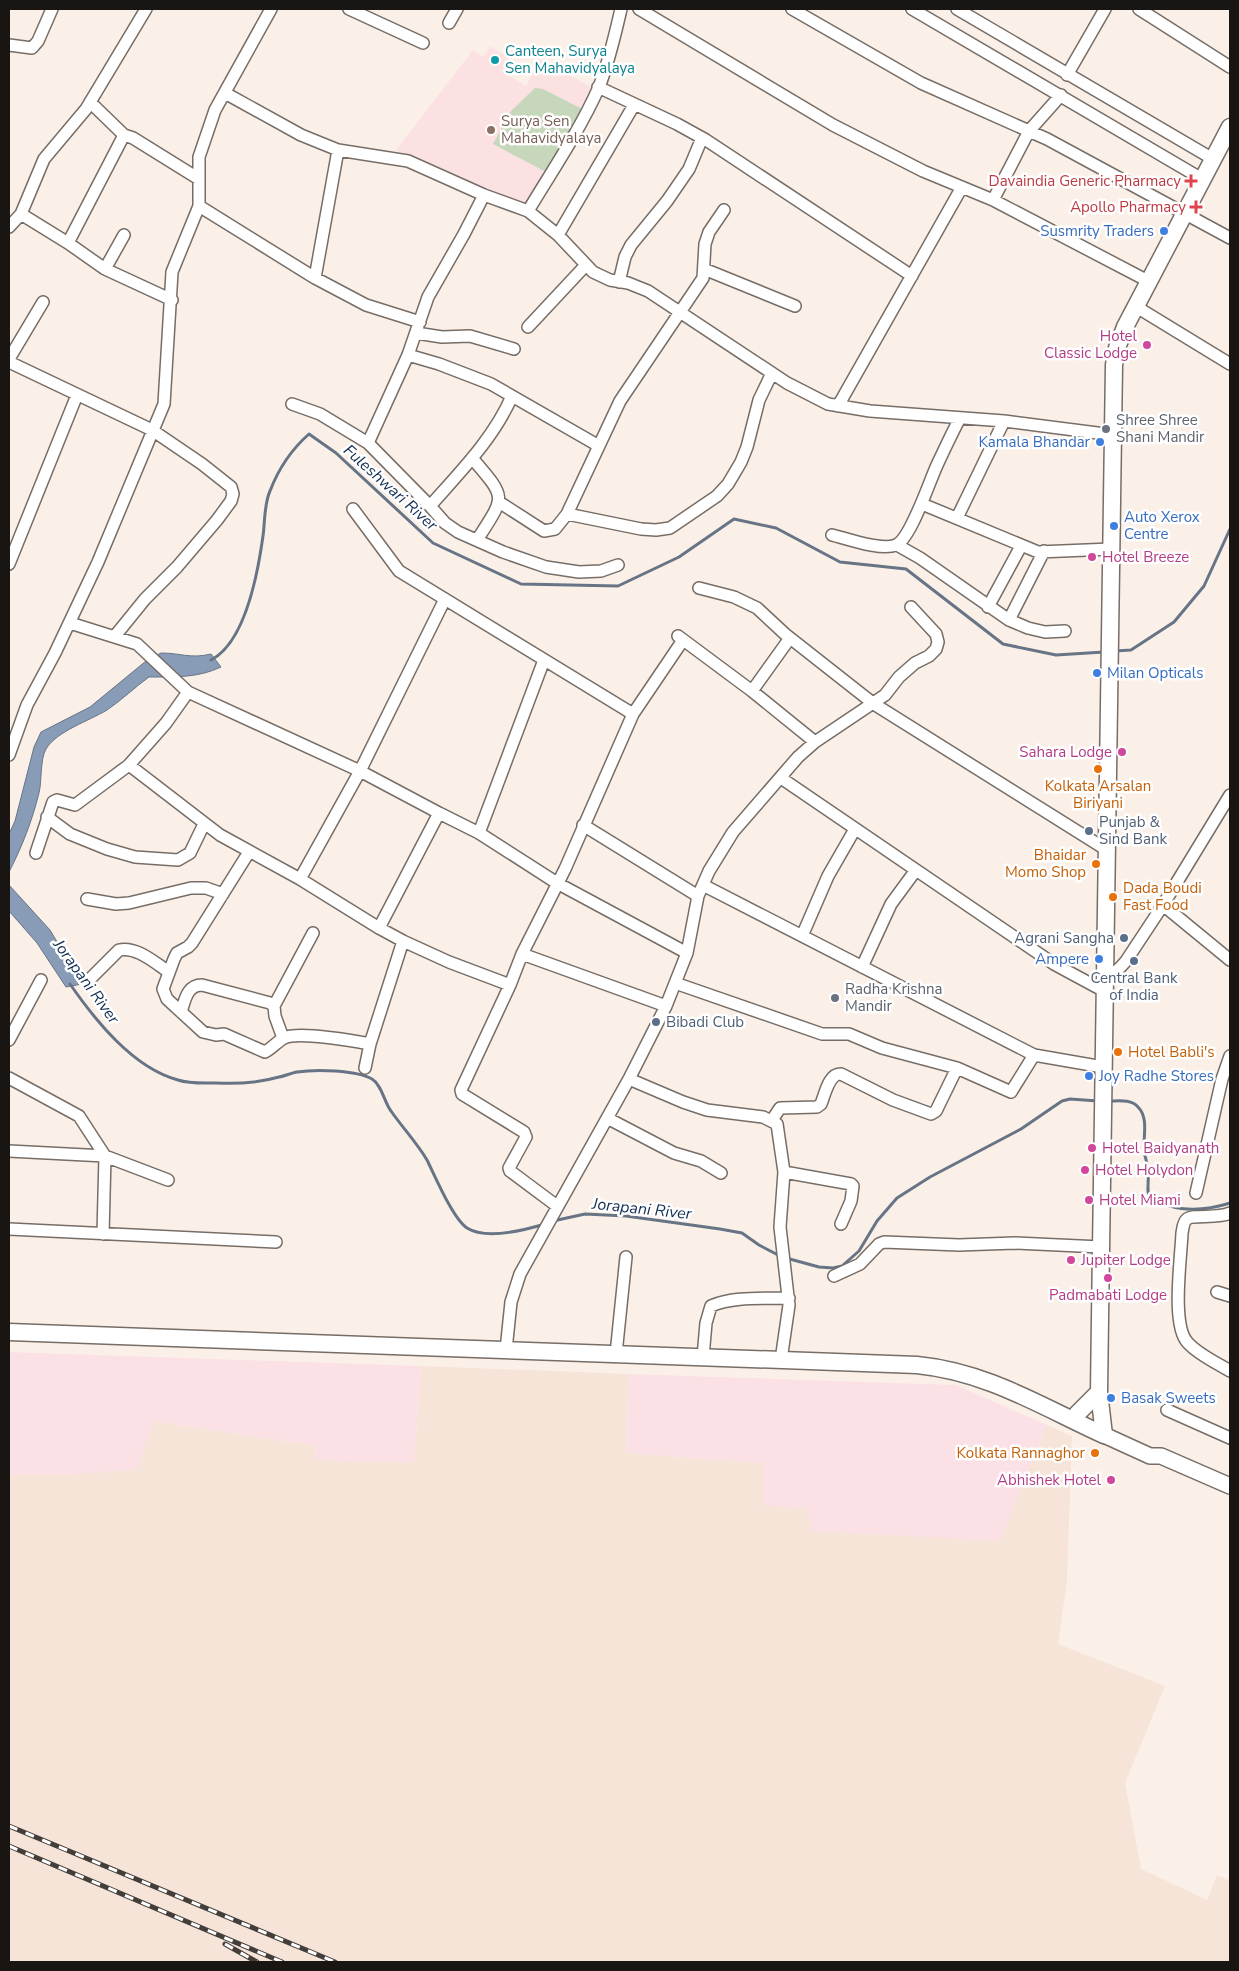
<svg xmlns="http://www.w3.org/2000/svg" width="1239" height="1971" font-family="'Nunito Sans',sans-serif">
  <rect width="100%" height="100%" fill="#fbf0e8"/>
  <!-- built -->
  <path fill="#f5e4d7" d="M 421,1366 L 628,1374 L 627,1453 L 764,1463 L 807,1508 L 999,1541 L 1047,1425 L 1072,1436 L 1067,1580 L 1058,1644 L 1165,1686 L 1125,1783 L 1141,1869 L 1207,1900 L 1217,1875 L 1230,1881 L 1230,1962 L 9,1962 L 9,1475 L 81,1474 L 153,1421 L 316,1446 L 315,1458 L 414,1462 Z"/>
  <!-- industrial -->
  <path fill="#fbe1e6" d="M 9,1352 L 421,1366 L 414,1462 L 360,1462 L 315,1459 L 316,1446 L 153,1421 L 138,1469 L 81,1474 L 9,1475 Z
    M 628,1374 L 956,1385 L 1047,1425 L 1000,1541 L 811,1531 L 807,1508 L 764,1506 L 764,1463 L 627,1453 Z"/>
  <!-- education -->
  <path fill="#fce1e3" d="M 490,46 L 509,58 L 502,71 L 526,86 L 540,60 L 595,89 L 528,202 L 526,203 L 521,203 L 460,180 L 396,150 L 473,50 L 483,57 Z"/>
  <!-- green -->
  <path fill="#c6d7bc" d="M 535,88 L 543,89 L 584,110 L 546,172 L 493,144 L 511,111 Z"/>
  <!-- water -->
  <path fill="#899cb7" stroke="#677486" d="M 161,653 C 181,653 190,659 211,654 L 221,667 C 198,678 175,677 149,677 C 135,687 122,700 107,710 C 89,721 57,731 46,749 C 40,759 42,781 39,793 C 32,821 22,847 9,872 L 9,834 L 15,821 L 34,747 L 41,732 L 90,707 L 146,661 Z
    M 9,885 L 50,930 L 82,984 L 66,987 L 37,943 L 9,911 Z"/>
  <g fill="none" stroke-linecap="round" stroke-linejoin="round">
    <!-- stream -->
    <path stroke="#677486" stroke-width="3" d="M 1115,651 L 1131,650 L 1174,622 L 1204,586 L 1230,529
      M 211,660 C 246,642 258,572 263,536 C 265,522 264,504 270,491 C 278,470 292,449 309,434 L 336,453 L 433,543 L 521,584 L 618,586 L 679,557 L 734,519 L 776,528 L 840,562 L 906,569 L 1003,644 L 1056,655 L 1104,652
      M 70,984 C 95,1020 133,1068 178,1080 C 190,1084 203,1083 216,1083 C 237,1084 258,1083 279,1077 C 285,1076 291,1073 297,1072 C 316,1069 356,1070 372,1079 C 382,1085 384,1102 391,1111 C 402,1127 417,1143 427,1160 C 435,1176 453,1219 467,1228 C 486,1240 525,1230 545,1224
      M 1109,1101 C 1119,1101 1131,1099 1138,1107 C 1149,1118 1143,1137 1144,1151 C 1145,1158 1148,1164 1148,1170 C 1150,1195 1140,1196 1170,1206 C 1190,1212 1211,1209 1230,1203
      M 553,1221 L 585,1214 L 626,1216 L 720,1229 L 742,1233 L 759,1245 L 780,1256
      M 786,1258 L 819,1267 L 833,1268 L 842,1266 L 859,1251 L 877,1221 L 897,1198 L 930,1177 L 1021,1129 L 1062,1101 L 1070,1099 L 1098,1101"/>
    <defs>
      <path id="minor" d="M 349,9 L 423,43
        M 639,9 L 833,125 L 923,171 L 993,200 L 1148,281
        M 792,9 L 921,83 L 1047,139 L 1230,238
        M 912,9 L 1202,179
        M 957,9 L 1213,159
        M 1139,9 L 1230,67
        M 449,23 L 457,9
        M 9,45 L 32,48 L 38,41 L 52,9
        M 1067,75 L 1105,9
        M 598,87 L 677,124 L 706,140 L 912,276
        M 225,93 L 301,135 L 338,150 L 408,161 L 484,195 L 528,211 L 558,235 L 593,272 L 610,280 L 628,283 L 648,291 L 787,383 L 828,404 L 870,411 L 1004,421 L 1113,435
        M 90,102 L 124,135 L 133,138 L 199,179
        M 993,200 L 1029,131 L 1061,95
        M 199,206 L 315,278 L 366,305 L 420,322
        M 528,211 C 552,171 580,130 599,87 C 609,62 615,35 621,9
        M 21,214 L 68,243 L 105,269 L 172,300
        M 9,227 L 21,214 L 44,159 L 86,109 L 146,9
        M 558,235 L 634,105
        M 68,243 L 124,135
        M 105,269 L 124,235
        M 704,269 L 795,306
        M 315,278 L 338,150
        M 619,282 L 625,257 L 631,245 L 667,201 L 689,169 L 702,138
        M 1135,306 L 1230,364
        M 528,327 L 585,266
        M 416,333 L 442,337 L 470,336 L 514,349
        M 408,355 L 439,364 L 491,384 L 599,446
        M 9,359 L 43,302
        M 9,362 L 152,430 L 202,464 L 231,487 L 233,494 L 231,501 L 217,520 L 177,567 L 145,599 L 115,636
        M 292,404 L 320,414 L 368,443 L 430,506 L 445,523 L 458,532 L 503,552 L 546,567 L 579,572 L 601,571 L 618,565
        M 838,406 L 962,187
        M 368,443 L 408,355 L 428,297 L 464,234 L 484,195
        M 472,458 C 507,499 506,495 477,540
        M 499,502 L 544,531 L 555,529 L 567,514 L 620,401 L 703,278 L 705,244 L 709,232 L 724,210
        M 922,504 L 1038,552 L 1111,549
        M 430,506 C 460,472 494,438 512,396
        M 353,509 L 399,571 L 633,714
        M 567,514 L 641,529 L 656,530 L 670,528 L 717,496 L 728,484 L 741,462 L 747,447 L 759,400 L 772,373
        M 957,518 L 1004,421
        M 832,535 C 848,539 881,551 896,545 C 911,539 930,479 938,463 C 945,448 952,433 960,418
        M 897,545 L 920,558 L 1009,620 L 1028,628 L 1045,632 L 1065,631
        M 9,564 L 77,395
        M 699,588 L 734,597 L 757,608 L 785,634 L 874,704 L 1107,850
        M 988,607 L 1021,546
        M 1009,620 L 1044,551
        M 70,623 L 137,644 L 188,692 L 360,771 L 439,813 L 479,833 L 557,883 L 687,953
        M 678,636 L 752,691 L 815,742
        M 752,691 L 790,638
        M 9,755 L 27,705 L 55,653 L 98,562 L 164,404 L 172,272 L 199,206 L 199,157 L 215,110 L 271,9
        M 129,765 L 220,835 L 300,879 L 379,928 L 403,941 L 449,962 L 510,985
        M 781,778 L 1054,964 L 1104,991
        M 47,817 L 70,834 L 107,849 L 135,857 L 178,860 L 190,853 L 204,824
        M 583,825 L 698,896
        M 479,833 L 544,660
        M 249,852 L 192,943 L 188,947 L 177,953 L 174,959 L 163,989 L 167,999 L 203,1032 L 216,1035 L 224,1034 L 265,1052 C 272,1048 278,1041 284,1038 C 298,1031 354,1041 370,1044
        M 36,853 L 53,802 L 57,800 L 75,805 L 129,765 L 166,723 L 188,692
        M 300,879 L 360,771 L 445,599
        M 703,885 L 1034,1055 L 1103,1067
        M 87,899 L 116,904 L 129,903 L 191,888 L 206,888 L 223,894
        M 1163,905 L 1230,960
        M 379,928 L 439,813
        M 802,936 L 828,876 L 855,829
        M 522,954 L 666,1006
        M 862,967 L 891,904 L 916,870
        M 1105,976 C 1115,974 1119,969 1126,961 L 1163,905 L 1230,795
        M 88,981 L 119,950 C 137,946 155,963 169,972
        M 675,983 L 822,1034 L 849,1034 L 882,1048 L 957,1068 L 1011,1092 L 1034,1055
        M 274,1006 L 313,933
        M 181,1012 C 185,1000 187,985 202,985 L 270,1003 L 274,1006 L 275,1016 L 283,1038
        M 9,1040 L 41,980
        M 365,1068 L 370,1044 L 403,941
        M 9,1078 L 79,1116 L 105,1156 L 168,1180
        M 629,1079 L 683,1102 L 707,1110 L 763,1117 L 777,1124 L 784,1172 L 780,1227 L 789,1305 L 781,1360
        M 607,1118 L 674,1153 L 701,1161 L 721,1173
        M 772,1120 L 780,1108 L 817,1107 L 821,1104 C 825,1094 829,1073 841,1074 L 893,1100 L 931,1114 L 936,1111 L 957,1068
        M 9,1151 L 105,1156 L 103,1234
        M 784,1172 L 851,1184 L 853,1186 L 851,1201 L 841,1224
        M 1196,1193 L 1222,1079 L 1230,1056
        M 557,1206 L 510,1171 L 509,1168 L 526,1137 L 524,1132 L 462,1094 L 461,1090 L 510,985 L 522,954 L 565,869 L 633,714 L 683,640
        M 1230,1213 C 1218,1219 1193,1214 1187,1219 C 1183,1222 1183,1229 1182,1233 C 1181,1259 1171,1326 1188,1343 C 1199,1355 1217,1363 1230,1371
        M 9,1229 L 276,1242
        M 834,1276 L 860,1264 L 879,1244 L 884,1242 L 959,1245 L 1015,1243 L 1101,1247
        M 1217,1292 L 1230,1296
        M 506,1350 L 511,1302 L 520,1274 L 629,1079 L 666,1006 L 687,953 L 698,896 L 709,871 L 733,832 L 798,757 L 815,742 L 885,695 L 899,677 L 915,663 L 929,656 L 936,649 L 938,642 L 936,634 L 911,607
        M 616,1354 L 626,1257
        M 703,1357 L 706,1323 L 711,1306 C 734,1296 764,1299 789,1298
        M 1167,1410 L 1230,1438"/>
      <path id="tertiary" d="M 1104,1435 L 1150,1456 L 1161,1456 L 1230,1486"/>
      <path id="secondary" d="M 9,1332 L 917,1365 C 988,1372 1042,1407 1104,1435 L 1099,1392 L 1100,1318 L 1114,365 L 1117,348 L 1125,327 L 1230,127
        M 1077,1414 L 1099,1392"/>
    </defs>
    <!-- minor casing -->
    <use href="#minor" stroke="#766d66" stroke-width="14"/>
    <!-- tertiary casing -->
    <use href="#tertiary" stroke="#766d66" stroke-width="18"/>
    <!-- secondary casing -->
    <use href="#secondary" stroke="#766d66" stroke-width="19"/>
    <!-- minor -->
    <use href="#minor" stroke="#fff" stroke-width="11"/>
    <!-- tertiary -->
    <use href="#tertiary" stroke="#fff" stroke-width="15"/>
    <!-- secondary -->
    <use href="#secondary" stroke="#fff" stroke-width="16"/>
    <defs>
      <path id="rail" d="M 9,1826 L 335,1962
        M 9,1846 L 282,1962
        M 225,1944 L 257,1962"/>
    </defs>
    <!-- rail casing -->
    <use href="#rail" stroke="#433e3a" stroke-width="5"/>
    <!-- rail -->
    <use href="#rail" stroke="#fff" stroke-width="3" stroke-dasharray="9" stroke-linecap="butt"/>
  </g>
  <!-- markers -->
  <circle fill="#0f9aa8" stroke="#fff" stroke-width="2" cx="495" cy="60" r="5"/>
  <circle fill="#8d6e63" stroke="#fff" stroke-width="2" cx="491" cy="130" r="5"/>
  <g fill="#e0444e" stroke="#fff" stroke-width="2">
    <path d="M1188.5 173.5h5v5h5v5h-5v5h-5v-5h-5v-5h5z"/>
    <path d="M1193.5 199.5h5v5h5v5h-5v5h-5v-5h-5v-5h5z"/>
  </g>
  <g fill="#3f7fe0" stroke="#fff" stroke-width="2">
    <circle cx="1164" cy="231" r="5"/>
    <circle cx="1100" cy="442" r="5"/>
    <circle cx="1114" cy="526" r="5"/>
    <circle cx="1097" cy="673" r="5"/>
    <circle cx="1099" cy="959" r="5"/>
    <circle cx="1089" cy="1076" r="5"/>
    <circle cx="1111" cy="1398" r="5"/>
  </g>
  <g fill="#d1479c" stroke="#fff" stroke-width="2">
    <circle cx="1147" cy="345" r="5"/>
    <circle cx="1092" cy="557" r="5"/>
    <circle cx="1122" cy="752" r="5"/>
    <circle cx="1092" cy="1148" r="5"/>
    <circle cx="1085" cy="1170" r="5"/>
    <circle cx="1089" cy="1200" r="5"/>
    <circle cx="1071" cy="1260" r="5"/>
    <circle cx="1108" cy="1278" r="5"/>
    <circle cx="1111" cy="1480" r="5"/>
  </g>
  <g fill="#6b7280" stroke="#fff" stroke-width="2">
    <circle cx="1106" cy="429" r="5"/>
    <circle cx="835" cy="998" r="5"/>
  </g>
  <g fill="#e8710a" stroke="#fff" stroke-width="2">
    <circle cx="1098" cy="769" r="5"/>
    <circle cx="1096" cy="864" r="5"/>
    <circle cx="1113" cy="897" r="5"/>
    <circle cx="1118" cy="1052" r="5"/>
    <circle cx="1095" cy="1453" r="5"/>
  </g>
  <g fill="#5c6f8a" stroke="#fff" stroke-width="2">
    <circle cx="1089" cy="831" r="5"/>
    <circle cx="1124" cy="938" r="5"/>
    <circle cx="1134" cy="961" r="5"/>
    <circle cx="656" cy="1022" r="5"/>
  </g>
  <g text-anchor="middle" stroke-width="5" stroke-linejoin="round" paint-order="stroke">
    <!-- culture labels -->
    <g font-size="15" fill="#0d838f" stroke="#fff" text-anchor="start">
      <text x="505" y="56">Canteen, Surya<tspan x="505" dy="17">Sen Mahavidyalaya</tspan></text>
    </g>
    <!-- education labels -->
    <g font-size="15" fill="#785e54" stroke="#fff" text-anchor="start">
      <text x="501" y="126">Surya Sen<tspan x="501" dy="17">Mahavidyalaya</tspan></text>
    </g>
    <!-- health labels -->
    <g font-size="15" fill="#be3a42" stroke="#fff" text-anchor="end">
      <text x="1181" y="186">Davaindia Generic Pharmacy</text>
      <text x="1186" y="212">Apollo Pharmacy</text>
    </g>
    <!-- shop labels -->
    <g font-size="15" fill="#366cbe" stroke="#fff" text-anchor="start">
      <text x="1154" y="236" text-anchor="end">Susmrity Traders</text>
      <text x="1090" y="447" text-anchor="end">Kamala Bhandar</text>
      <text x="1124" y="522">Auto Xerox<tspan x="1124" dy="17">Centre</tspan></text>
      <text x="1107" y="678">Milan Opticals</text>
      <text x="1089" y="964" text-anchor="end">Ampere</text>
      <text x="1099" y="1081">Joy Radhe Stores</text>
      <text x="1121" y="1403">Basak Sweets</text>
    </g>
    <!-- hotel labels -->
    <g font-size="15" fill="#b23c85" stroke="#fff" text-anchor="start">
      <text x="1137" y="341" text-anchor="end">Hotel<tspan x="1137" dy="17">Classic Lodge</tspan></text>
      <text x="1102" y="562">Hotel Breeze</text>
      <text x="1112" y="757" text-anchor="end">Sahara Lodge</text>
      <text x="1102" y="1153">Hotel Baidyanath</text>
      <text x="1095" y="1175">Hotel Holydon</text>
      <text x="1099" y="1205">Hotel Miami</text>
      <text x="1081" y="1265">Jupiter Lodge</text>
      <text x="1108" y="1300" text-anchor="middle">Padmabati Lodge</text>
      <text x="1101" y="1485" text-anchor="end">Abhishek Hotel</text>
    </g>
    <!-- worship labels -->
    <g font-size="15" fill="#5b616d" stroke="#fff" text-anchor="start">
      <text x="1116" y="425">Shree Shree<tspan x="1116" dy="17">Shani Mandir</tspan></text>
      <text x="845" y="994">Radha Krishna<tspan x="845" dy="17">Mandir</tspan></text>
    </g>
    <!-- food labels -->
    <g font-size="15" fill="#c56008" stroke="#fff" text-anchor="end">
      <text x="1098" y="791" text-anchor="middle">Kolkata Arsalan<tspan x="1098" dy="17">Biriyani</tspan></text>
      <text x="1086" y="860">Bhaidar<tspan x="1086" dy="17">Momo Shop</tspan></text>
      <text x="1123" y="893" text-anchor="start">Dada Boudi<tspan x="1123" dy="17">Fast Food</tspan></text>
      <text x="1128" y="1057" text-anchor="start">Hotel Babli's</text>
      <text x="1085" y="1458">Kolkata Rannaghor</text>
    </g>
    <!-- service labels -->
    <g font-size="15" fill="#4e5e75" stroke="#fff" text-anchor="start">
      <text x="1099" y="827">Punjab &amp;<tspan x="1099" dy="17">Sind Bank</tspan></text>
      <text x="1114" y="943" text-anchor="end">Agrani Sangha</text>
      <text x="1134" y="983" text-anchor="middle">Central Bank<tspan x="1134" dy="17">of India</tspan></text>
      <text x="666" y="1027">Bibadi Club</text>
    </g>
    <!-- water labels -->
    <g font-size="16" font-style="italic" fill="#132e53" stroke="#fff">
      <text transform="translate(391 487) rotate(42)" y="6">Fuleshwari River</text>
      <text transform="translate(87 981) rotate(54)" y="6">Jorapani River</text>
      <text transform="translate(642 1208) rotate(6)" y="6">Jorapani River</text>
    </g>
  </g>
  <!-- border -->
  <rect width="1239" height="1971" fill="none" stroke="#181512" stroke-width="20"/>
</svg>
